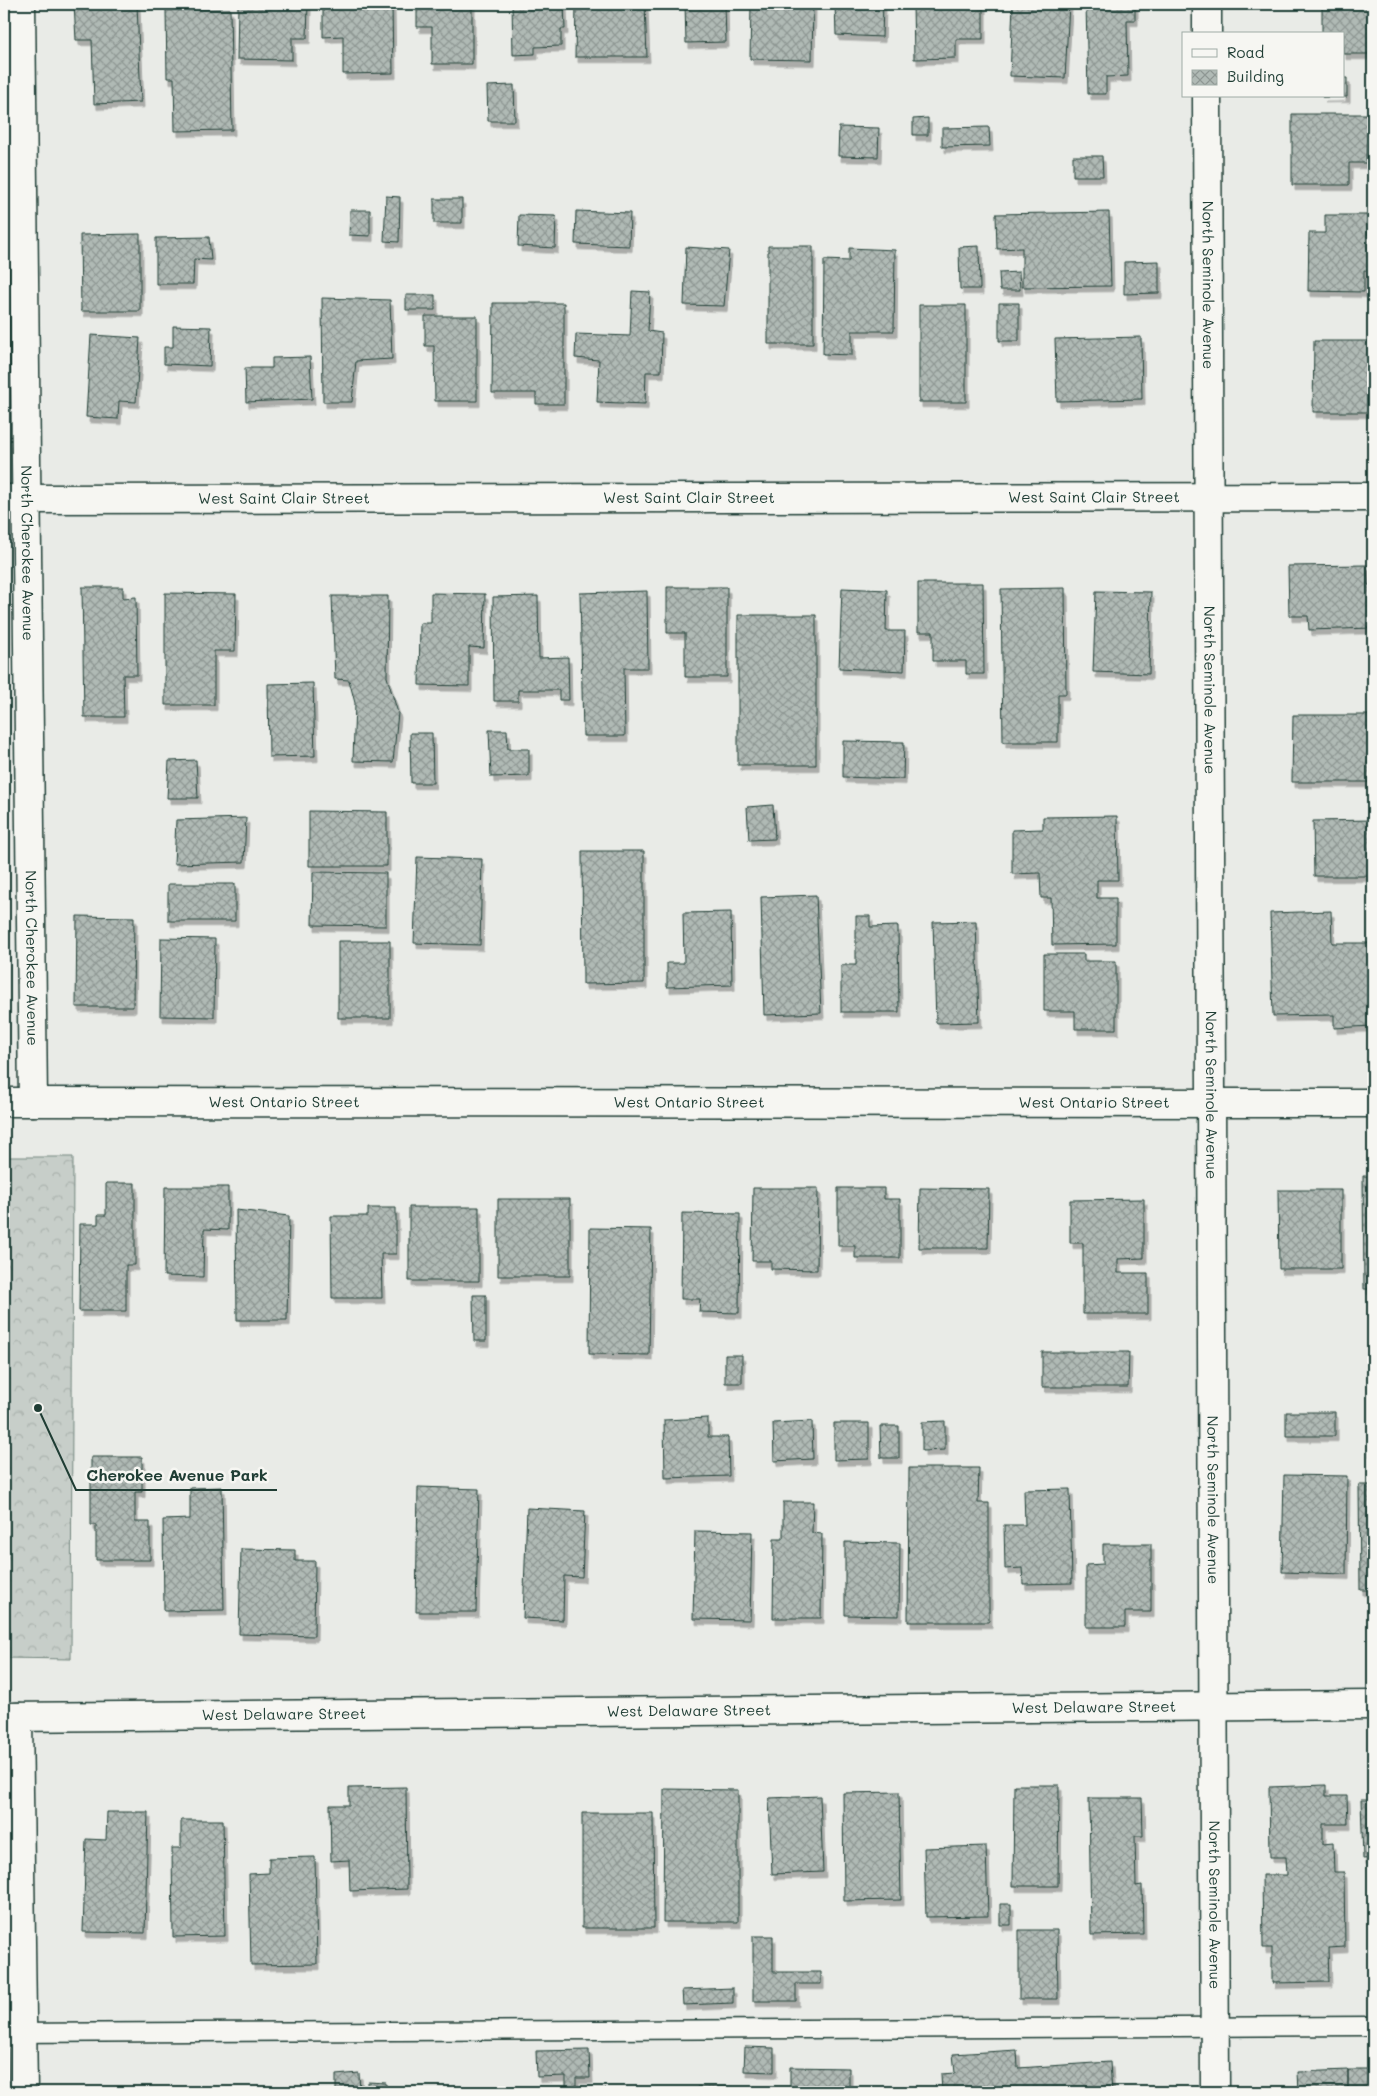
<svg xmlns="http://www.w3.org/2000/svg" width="1377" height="2096" font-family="Mali,sans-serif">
  <defs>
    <pattern id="forest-crowns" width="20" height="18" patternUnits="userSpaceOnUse" patternTransform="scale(1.25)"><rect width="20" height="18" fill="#c7cec9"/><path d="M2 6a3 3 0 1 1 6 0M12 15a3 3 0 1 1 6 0" fill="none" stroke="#aab2ad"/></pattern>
    <pattern id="building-cross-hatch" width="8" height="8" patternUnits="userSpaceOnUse" patternTransform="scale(1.25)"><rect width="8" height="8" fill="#b0bab5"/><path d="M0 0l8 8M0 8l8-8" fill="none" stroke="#8f9894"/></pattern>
    <filter id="shadow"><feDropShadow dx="3" dy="5.5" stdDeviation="0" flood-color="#0004"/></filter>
  </defs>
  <rect width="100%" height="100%" fill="#e9ebe7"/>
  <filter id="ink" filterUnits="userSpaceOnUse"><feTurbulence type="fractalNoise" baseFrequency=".02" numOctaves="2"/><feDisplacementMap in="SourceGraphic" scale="10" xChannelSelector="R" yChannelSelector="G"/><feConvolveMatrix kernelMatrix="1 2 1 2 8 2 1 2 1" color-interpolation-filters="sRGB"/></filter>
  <g filter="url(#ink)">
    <!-- forest -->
    <path fill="url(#forest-crowns)" stroke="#73867e" d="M 4,1157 L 73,1157 L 71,1659 L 4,1658 Z"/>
    <!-- building -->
    <path fill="url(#building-cross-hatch)" stroke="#1f3d34" filter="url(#shadow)" d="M 74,4 L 137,4 L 141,102 L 94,104 L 92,40 L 76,40 Z
      M 238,4 L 308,4 L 307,38 L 292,38 L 292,60 L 237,59 Z
      M 323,4 L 392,4 L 393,73 L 343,74 L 343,36 L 323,37 Z
      M 417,4 L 472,4 L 472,64 L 432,64 L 432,27 L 417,27 Z
      M 512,4 L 564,4 L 565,29 L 561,29 L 561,46 L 535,47 L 535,54 L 513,55 Z
      M 576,4 L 645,4 L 647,57 L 575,57 Z
      M 685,4 L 725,4 L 726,42 L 686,43 Z
      M 751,4 L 813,4 L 812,60 L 750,59 Z
      M 835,4 L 883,4 L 882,37 L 836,35 Z
      M 913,4 L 983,4 L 983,39 L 956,39 L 956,58 L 914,59 Z
      M 1013,4 L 1069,4 L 1065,78 L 1010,76 Z
      M 1086,4 L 1135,4 L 1135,20 L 1127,20 L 1128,76 L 1106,77 L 1106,94 L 1088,94 Z
      M 1322,4 L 1373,4 L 1373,54 L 1343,54 L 1343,34 L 1322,34 Z
      M 230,9 L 232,130 L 175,131 L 174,78 L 167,78 L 166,10 Z
      M 1343,78 L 1347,78 L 1347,97 L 1322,97 L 1343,96 Z
      M 514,85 L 515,121 L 488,121 L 487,86 Z
      M 1292,114 L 1373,114 L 1373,142 L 1367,142 L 1366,163 L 1349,163 L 1349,185 L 1292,185 Z
      M 928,118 L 928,135 L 913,135 L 913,119 Z
      M 839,127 L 879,128 L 878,157 L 838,156 Z
      M 989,127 L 990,146 L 942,147 L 942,128 Z
      M 1073,156 L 1102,156 L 1103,176 L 1073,176 Z
      M 386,196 L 400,197 L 399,242 L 384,241 Z
      M 434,199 L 462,199 L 462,223 L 434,223 Z
      M 350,210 L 370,210 L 370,236 L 349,235 Z
      M 576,211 L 630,213 L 629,246 L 575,244 Z
      M 1109,212 L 1111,286 L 1022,287 L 1022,248 L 997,249 L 996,214 Z
      M 519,215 L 556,216 L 555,248 L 518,246 Z
      M 1325,215 L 1368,215 L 1368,235 L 1373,236 L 1373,271 L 1364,270 L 1364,292 L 1308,291 L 1309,233 L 1325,233 Z
      M 140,234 L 140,311 L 81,311 L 80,235 Z
      M 209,237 L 211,260 L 194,259 L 193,284 L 156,284 L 156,238 Z
      M 768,246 L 813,246 L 813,344 L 768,344 Z
      M 979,246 L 980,289 L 960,289 L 959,247 Z
      M 686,247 L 729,250 L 724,306 L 684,305 Z
      M 849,248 L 895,250 L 894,331 L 852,331 L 852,355 L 823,354 L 824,260 L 849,261 Z
      M 1159,261 L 1159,293 L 1124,294 L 1124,262 Z
      M 1019,272 L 1020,290 L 1000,290 L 999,273 Z
      M 632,291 L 650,292 L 648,331 L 662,333 L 661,372 L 646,372 L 645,404 L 597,402 L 599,360 L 575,358 L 576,334 L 630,336 Z
      M 406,295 L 435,295 L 435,310 L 406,310 Z
      M 322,298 L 390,300 L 392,359 L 356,361 L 352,402 L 323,402 Z
      M 493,303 L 564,303 L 564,404 L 536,404 L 536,393 L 492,393 Z
      M 999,303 L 1019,303 L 1019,341 L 999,341 Z
      M 919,305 L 966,305 L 966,402 L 919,402 Z
      M 425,316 L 477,316 L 477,401 L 435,401 L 434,346 L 425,346 Z
      M 173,326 L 211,327 L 210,366 L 164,364 L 164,347 L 173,347 Z
      M 91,335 L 140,338 L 136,402 L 119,401 L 118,419 L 86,417 Z
      M 1141,337 L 1142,399 L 1057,401 L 1055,339 Z
      M 1314,341 L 1373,341 L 1373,412 L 1313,412 Z
      M 310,357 L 312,399 L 246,402 L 245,368 L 272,368 L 272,358 Z
      M 1367,565 L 1368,585 L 1373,585 L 1373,628 L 1309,630 L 1308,616 L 1289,616 L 1288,566 Z
      M 918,583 L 983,583 L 984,674 L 966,674 L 966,661 L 933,661 L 933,632 L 918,632 Z
      M 82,587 L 123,587 L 123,598 L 136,597 L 137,675 L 123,675 L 124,717 L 84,717 Z
      M 667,587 L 727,587 L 727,677 L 685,677 L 685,633 L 667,633 Z
      M 842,588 L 887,590 L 886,631 L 905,631 L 904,671 L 839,668 Z
      M 1065,588 L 1066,694 L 1058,694 L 1058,742 L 1003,742 L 1001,589 Z
      M 647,591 L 648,668 L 624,668 L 625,736 L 583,736 L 580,593 Z
      M 1096,591 L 1151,592 L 1149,674 L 1093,672 Z
      M 165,593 L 236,594 L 235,651 L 214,651 L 214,705 L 165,705 Z
      M 431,593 L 485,594 L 484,648 L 469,647 L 469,686 L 419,685 L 420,623 L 431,623 Z
      M 332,596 L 388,596 L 387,677 L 398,713 L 393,762 L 353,761 L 355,703 L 349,680 L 335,679 Z
      M 538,596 L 539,658 L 568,657 L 569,700 L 559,700 L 559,690 L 518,690 L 518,701 L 494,701 L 493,597 Z
      M 738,615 L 816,615 L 816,765 L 738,765 Z
      M 313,683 L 315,756 L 269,757 L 268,684 Z
      M 1293,715 L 1373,715 L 1373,782 L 1292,782 Z
      M 489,730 L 507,730 L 508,749 L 529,749 L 529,776 L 491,777 Z
      M 410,733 L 432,733 L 433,783 L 411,783 Z
      M 843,741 L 904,742 L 903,779 L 843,777 Z
      M 196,760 L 198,798 L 167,798 L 169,761 Z
      M 773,805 L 775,839 L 749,840 L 747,807 Z
      M 309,811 L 387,812 L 387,866 L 309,866 Z
      M 1117,816 L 1118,880 L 1097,880 L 1097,898 L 1116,898 L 1116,944 L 1052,945 L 1051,898 L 1041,898 L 1040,873 L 1012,874 L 1012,830 L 1043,829 L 1043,817 Z
      M 246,818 L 244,862 L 174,864 L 176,820 Z
      M 1373,820 L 1373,876 L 1314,876 L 1313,821 Z
      M 582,851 L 644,851 L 644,983 L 583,984 Z
      M 417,857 L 482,859 L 480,945 L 414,943 Z
      M 313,872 L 386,873 L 386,926 L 312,925 Z
      M 168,884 L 235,884 L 235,921 L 168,921 Z
      M 816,895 L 821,1013 L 764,1015 L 761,897 Z
      M 1331,911 L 1332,943 L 1373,943 L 1373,1026 L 1334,1028 L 1334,1015 L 1273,1016 L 1270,913 Z
      M 731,912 L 732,985 L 667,987 L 667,963 L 684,963 L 683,913 Z
      M 77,916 L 134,917 L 133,1007 L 76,1007 Z
      M 856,916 L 870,916 L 870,927 L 898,926 L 899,1012 L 841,1012 L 841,965 L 856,965 Z
      M 976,921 L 979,1022 L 936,1023 L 933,922 Z
      M 161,938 L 215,939 L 214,1017 L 160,1016 Z
      M 338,941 L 390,941 L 390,1018 L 338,1018 Z
      M 1044,954 L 1084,954 L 1084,961 L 1116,961 L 1116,1029 L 1075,1029 L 1075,1011 L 1044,1011 Z
      M 1363,1176 L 1373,1176 L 1373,1289 L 1364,1289 Z
      M 106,1183 L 135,1183 L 135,1265 L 126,1265 L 126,1311 L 79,1311 L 80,1224 L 98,1224 L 98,1215 L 106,1215 Z
      M 165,1187 L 228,1187 L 228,1230 L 204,1229 L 203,1277 L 164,1276 Z
      M 753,1188 L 818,1188 L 817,1270 L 771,1269 L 771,1261 L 752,1261 Z
      M 838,1188 L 884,1188 L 884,1199 L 900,1199 L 900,1258 L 855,1258 L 855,1246 L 838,1246 Z
      M 920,1188 L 989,1189 L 988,1248 L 919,1248 Z
      M 1278,1190 L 1341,1190 L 1341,1269 L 1279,1269 Z
      M 498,1199 L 570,1199 L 570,1276 L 498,1276 Z
      M 1144,1199 L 1144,1258 L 1118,1259 L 1118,1273 L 1148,1273 L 1148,1314 L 1083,1314 L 1083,1243 L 1070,1243 L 1070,1200 Z
      M 409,1207 L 479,1207 L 479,1281 L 409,1281 Z
      M 368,1208 L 396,1208 L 396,1254 L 381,1254 L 382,1298 L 332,1298 L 331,1216 L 368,1216 Z
      M 236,1210 L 289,1216 L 287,1320 L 237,1320 Z
      M 682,1213 L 740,1214 L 739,1313 L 699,1312 L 700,1299 L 681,1299 Z
      M 590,1228 L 651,1229 L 649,1355 L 589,1354 Z
      M 473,1295 L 486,1295 L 486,1341 L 474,1341 Z
      M 1042,1352 L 1129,1352 L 1128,1387 L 1042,1387 Z
      M 725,1355 L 742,1355 L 742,1383 L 725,1383 Z
      M 1286,1412 L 1335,1412 L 1335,1436 L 1286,1436 Z
      M 708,1418 L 708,1437 L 728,1437 L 729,1476 L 665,1478 L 664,1420 Z
      M 812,1421 L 813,1459 L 774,1461 L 773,1423 Z
      M 945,1421 L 945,1450 L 922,1451 L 922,1422 Z
      M 834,1423 L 869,1423 L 869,1459 L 834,1460 Z
      M 880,1426 L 899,1426 L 899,1458 L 881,1458 Z
      M 1370,1426 L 1373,1426 L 1373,1457 L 1370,1457 Z
      M 91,1457 L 142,1457 L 142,1492 L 135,1492 L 135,1522 L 150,1522 L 150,1560 L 96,1560 L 96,1525 L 91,1525 Z
      M 909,1468 L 979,1468 L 978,1503 L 989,1503 L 989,1622 L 908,1622 Z
      M 1284,1475 L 1347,1476 L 1346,1574 L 1282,1572 Z
      M 1359,1485 L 1373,1485 L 1373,1590 L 1360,1590 Z
      M 222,1487 L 224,1610 L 164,1611 L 163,1520 L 190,1519 L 190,1488 Z
      M 418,1487 L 479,1489 L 476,1612 L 416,1612 Z
      M 1070,1489 L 1072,1583 L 1023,1584 L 1022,1568 L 1005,1569 L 1004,1525 L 1025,1525 L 1024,1490 Z
      M 783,1502 L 813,1502 L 812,1533 L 822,1534 L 821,1618 L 773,1618 L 774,1539 L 783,1539 Z
      M 527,1508 L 585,1511 L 582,1577 L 564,1576 L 563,1620 L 523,1618 Z
      M 695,1531 L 752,1532 L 750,1620 L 693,1619 Z
      M 845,1542 L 900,1543 L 899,1616 L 845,1615 Z
      M 1103,1544 L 1151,1544 L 1151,1612 L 1125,1612 L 1125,1627 L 1086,1627 L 1086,1565 L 1103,1564 Z
      M 241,1549 L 295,1550 L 295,1561 L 315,1561 L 314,1636 L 239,1634 Z
      M 1014,1785 L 1059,1785 L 1058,1886 L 1013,1886 Z
      M 1326,1785 L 1326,1796 L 1347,1796 L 1348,1824 L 1323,1824 L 1323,1844 L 1333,1843 L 1334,1872 L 1344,1872 L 1345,1947 L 1328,1948 L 1329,1982 L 1272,1983 L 1272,1948 L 1263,1948 L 1262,1875 L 1287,1875 L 1286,1857 L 1270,1857 L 1269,1787 Z
      M 406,1787 L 407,1889 L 350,1891 L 349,1860 L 331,1861 L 330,1805 L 349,1805 L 349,1788 Z
      M 664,1789 L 738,1790 L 738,1922 L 663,1922 Z
      M 899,1792 L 901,1900 L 844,1901 L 843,1793 Z
      M 820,1796 L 823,1872 L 772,1874 L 769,1798 Z
      M 1089,1798 L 1142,1798 L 1143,1836 L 1135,1836 L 1136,1886 L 1142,1885 L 1143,1934 L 1091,1935 Z
      M 1361,1800 L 1373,1800 L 1373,1858 L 1363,1859 Z
      M 107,1812 L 148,1812 L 145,1933 L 83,1932 L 86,1839 L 106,1840 Z
      M 582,1813 L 653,1813 L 654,1928 L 582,1928 Z
      M 181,1820 L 223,1820 L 225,1936 L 173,1937 L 172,1848 L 181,1848 Z
      M 986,1846 L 988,1916 L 926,1917 L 924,1848 Z
      M 315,1857 L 317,1964 L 251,1965 L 249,1874 L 269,1873 L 269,1858 Z
      M 1000,1904 L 1011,1904 L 1011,1925 L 1000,1925 Z
      M 1019,1930 L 1057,1930 L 1058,1999 L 1019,1999 Z
      M 753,1936 L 773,1936 L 773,1972 L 821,1972 L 821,1984 L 796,1984 L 796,2001 L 753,2001 Z
      M 733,1988 L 733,2003 L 683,2005 L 682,1990 Z
      M 745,2047 L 774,2048 L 774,2072 L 744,2071 Z
      M 589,2050 L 590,2078 L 576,2078 L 576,2090 L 606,2089 L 606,2092 L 566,2092 L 566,2076 L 537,2077 L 536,2051 Z
      M 1017,2050 L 1018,2068 L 1110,2062 L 1112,2092 L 942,2092 L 941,2074 L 955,2073 L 953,2054 Z
      M 790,2067 L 849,2068 L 849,2092 L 790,2092 Z
      M 1348,2070 L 1373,2070 L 1373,2092 L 1348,2092 Z
      M 1348,2070 L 1348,2092 L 1299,2092 L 1298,2072 Z
      M 359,2073 L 360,2092 L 336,2092 L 336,2075 Z
      M 368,2082 L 386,2083 L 386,2092 L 368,2092 Z
      M 697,2087 L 733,2087 L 733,2092 L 697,2092 Z"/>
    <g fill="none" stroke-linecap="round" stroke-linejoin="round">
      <defs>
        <path id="service" d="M 4,2033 L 1373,2026"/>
        <g id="minor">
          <path id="s1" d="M 21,4 L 33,1102"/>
          <path d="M 1207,4 L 1207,34"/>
          <path id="s2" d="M 1207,96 L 1215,2092"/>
          <path id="s3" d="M 4,499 L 1373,497"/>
          <path id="s4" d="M 4,1102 L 1373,1103"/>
          <path id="s5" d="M 4,1717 L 1373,1705"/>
          <path d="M 18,1717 L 23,2092"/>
        </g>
      </defs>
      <!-- service casing -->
      <use href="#service" stroke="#1f3d34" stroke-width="21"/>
      <!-- minor casing -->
      <use href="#minor" stroke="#1f3d34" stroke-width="31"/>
      <!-- service -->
      <use href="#service" stroke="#f6f6f2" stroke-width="18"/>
      <!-- minor -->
      <use href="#minor" stroke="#f6f6f2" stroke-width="28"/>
    </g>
  </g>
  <g text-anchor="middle" stroke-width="5" stroke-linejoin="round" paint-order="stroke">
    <!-- street labels -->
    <g font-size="15" fill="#1f3d34" stroke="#f6f6f2">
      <text dy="5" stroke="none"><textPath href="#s2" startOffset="189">North Seminole Avenue</textPath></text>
      <text dy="5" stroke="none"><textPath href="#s3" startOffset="280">West Saint Clair Street</textPath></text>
      <text dy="5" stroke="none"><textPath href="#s3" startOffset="685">West Saint Clair Street</textPath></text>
      <text dy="5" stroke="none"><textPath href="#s3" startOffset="1090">West Saint Clair Street</textPath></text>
      <text dy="5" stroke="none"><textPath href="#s1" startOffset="549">North Cherokee Avenue</textPath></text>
      <text dy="5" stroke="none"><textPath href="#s2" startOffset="594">North Seminole Avenue</textPath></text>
      <text dy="5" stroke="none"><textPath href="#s1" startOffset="954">North Cherokee Avenue</textPath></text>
      <text dy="5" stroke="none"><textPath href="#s2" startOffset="999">North Seminole Avenue</textPath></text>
      <text dy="5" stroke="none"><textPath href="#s4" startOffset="280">West Ontario Street</textPath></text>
      <text dy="5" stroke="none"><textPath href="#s4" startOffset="685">West Ontario Street</textPath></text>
      <text dy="5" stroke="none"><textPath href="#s4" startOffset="1090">West Ontario Street</textPath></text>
      <text dy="5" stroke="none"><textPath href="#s2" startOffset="1404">North Seminole Avenue</textPath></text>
      <text dy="5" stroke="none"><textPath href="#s5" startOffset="1090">West Delaware Street</textPath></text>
      <text dy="5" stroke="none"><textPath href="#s5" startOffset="685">West Delaware Street</textPath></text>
      <text dy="5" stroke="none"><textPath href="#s5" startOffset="280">West Delaware Street</textPath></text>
      <text dy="5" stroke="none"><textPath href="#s2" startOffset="1809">North Seminole Avenue</textPath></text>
    </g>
  </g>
  <!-- callouts -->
  <path fill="none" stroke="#1f3d34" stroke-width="2" d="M38 1408L76 1490H277"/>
  <circle fill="#1f3d34" stroke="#f6f6f2" stroke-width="2" cx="38" cy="1408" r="5"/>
  <g font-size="16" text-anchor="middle" font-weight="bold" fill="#1f3d34" stroke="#f6f6f2" stroke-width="5" stroke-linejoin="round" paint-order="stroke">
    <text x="177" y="1481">Cherokee Avenue Park</text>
  </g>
  <!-- margin -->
  <rect width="1377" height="2096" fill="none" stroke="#f6f6f2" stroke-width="20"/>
  <rect x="10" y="10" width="1357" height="2076" fill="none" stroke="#1f3d34" stroke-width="2" filter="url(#ink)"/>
  <!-- legend -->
  <rect x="1182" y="32" width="162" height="65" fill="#f6f6f2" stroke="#a0aca6"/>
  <rect x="1192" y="49" width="25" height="8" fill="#f6f6f2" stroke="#a0aca6"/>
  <text x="1227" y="58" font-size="15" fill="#1f3d34">Road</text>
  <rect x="1192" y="70" width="25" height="15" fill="url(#building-cross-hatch)" stroke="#a0aca6"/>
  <text x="1227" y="82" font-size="15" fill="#1f3d34">Building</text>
</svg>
